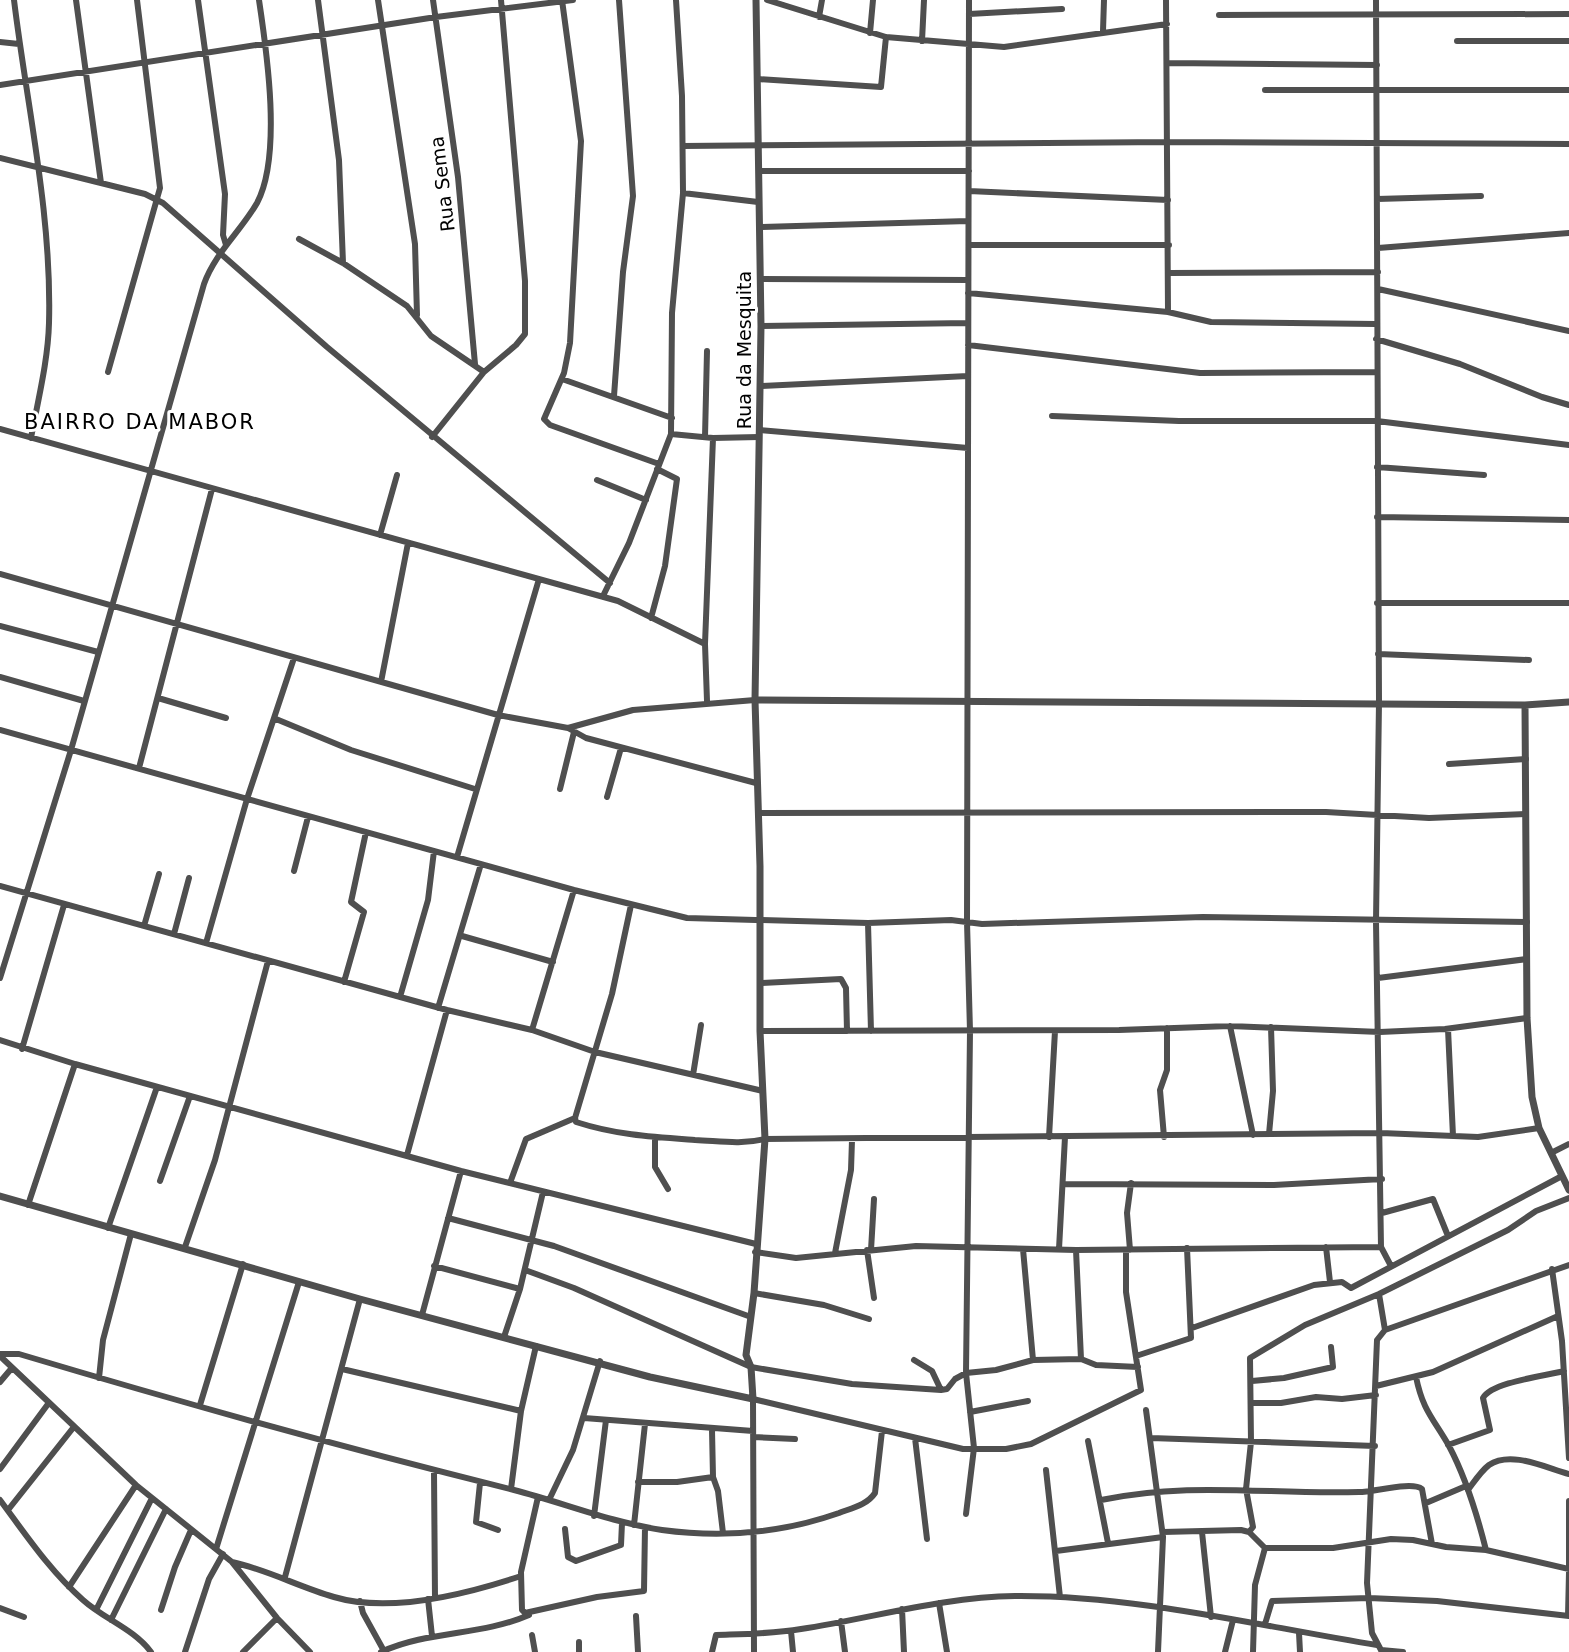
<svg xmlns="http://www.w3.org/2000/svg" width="1569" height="1652" font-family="'DejaVu Sans',sans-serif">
  <rect width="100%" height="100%" fill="#fff"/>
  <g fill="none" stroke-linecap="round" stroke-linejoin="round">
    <!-- minor -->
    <path stroke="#4f4f4f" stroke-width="6" d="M 14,0 C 27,107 52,214 49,323 C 48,361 38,400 31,438
      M 76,0 L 101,183
      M 198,0 L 225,194 L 223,235 L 226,245
      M 318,0 L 339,160 L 343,263
      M 378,0 L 415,244 L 417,315
      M 433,0 L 458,177 L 475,364
      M 562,0 L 581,141 L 570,343 L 564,373 L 544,419 L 550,425 L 659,464
      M 767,0 L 886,37 L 1004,47 L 1167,24
      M 1166,0 L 1168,312
      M 1376,0 L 1379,702 L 1376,922 L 1381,1247
      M 969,14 L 1062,9
      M 1219,15 L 1569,14
      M 819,17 L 822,0
      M 1103,31 L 1104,0
      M 870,33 L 873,0
      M 922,41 L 924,0
      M 1457,41 L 1569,41
      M 0,42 L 19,44
      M 1168,63 L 1377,65
      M 757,79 L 881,87 L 886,37
      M 0,85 L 436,17 L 573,0
      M 1265,90 L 1569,90
      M 683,146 L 1168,142 L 1569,144
      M 0,158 L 145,194 L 163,203 L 327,347 L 610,583
      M 759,171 L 969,171
      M 969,191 L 1168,200
      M 683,193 L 758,202
      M 1377,199 L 1481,196
      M 759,227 L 968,221
      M 299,239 L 343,263 L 407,306 L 431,336 L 484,372
      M 969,245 L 1169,245
      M 1378,248 L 1569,233
      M 1169,273 L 1378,272
      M 760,279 L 968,280
      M 1378,289 L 1569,331
      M 968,293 L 1168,312 L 1211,322 L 1376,324
      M 761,326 L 968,323
      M 1376,339 L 1460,364 L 1542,397 L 1569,405
      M 968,345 L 1200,373 L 1377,372
      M 108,372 L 160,188 L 137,0
      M 562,379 L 672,418
      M 760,386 L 968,376
      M 614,396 L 623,272 L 633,196 L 619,0
      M 1052,416 L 1179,421 L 1377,421 L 1569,445
      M 0,429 L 618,601 L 705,644 L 707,701
      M 760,430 L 968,448
      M 671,434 L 713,438 L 759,437
      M 432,437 L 484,372 L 516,345 L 525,334 L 525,281 L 501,0
      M 705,437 L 707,351
      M 1377,467 L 1484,475
      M 597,480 L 646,500
      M 1377,517 L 1569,520
      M 380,535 L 397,475
      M 0,574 L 498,715 L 568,728 L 586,738 L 756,783
      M 603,596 L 629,543 L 671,434 L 672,313 L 683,193 L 682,96 L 676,0
      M 1377,603 L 1569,603
      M 651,618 L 665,566 L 677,479 L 657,469
      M 0,626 L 98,652
      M 705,644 L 713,438
      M 1378,654 L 1529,660
      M 0,677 L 84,701
      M 381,682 L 408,543
      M 158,698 L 226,718
      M 276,719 L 351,750 L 475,789
      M 568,728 L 633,710 L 755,700
      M 0,730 L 574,890 L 687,918 L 868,923 L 951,920 L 982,924 L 1203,917 L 1527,922
      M 1449,764 L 1526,759
      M 139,768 L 212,489
      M 560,789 L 574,732
      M 607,797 L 621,748
      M 759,813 L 1326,812 L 1429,818 L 1526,814
      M 457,857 L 539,579
      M 294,871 L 308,817
      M 0,886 L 447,1010 L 532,1030 L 595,1052 L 763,1091
      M 868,923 L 871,1031
      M 144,926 L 159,874
      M 174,934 L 189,878
      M 462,936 L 553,962
      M 206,943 L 247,799 L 294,658
      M 0,978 L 71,750 L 204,284 C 215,253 241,231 257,203 C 282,156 267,53 259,0
      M 1378,978 L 1527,959
      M 344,982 L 364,912 L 351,902 L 366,832
      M 760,983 L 841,979 L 846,988 L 847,1031
      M 400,997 L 428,900 L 434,851
      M 438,1008 L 481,864
      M 1230,1026 L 1253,1135
      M 1448,1029 L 1453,1136
      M 532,1030 L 574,890
      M 760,1031 L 1119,1030 L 1230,1026 L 1380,1032 L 1445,1029 L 1527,1018
      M 0,1040 L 75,1064 L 461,1171 L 756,1244
      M 22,1049 L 64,905
      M 693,1075 L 701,1025
      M 575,1118 L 576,1122 C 616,1135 653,1137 695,1140 C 720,1141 740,1145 765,1139 L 1381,1133 L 1478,1137 L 1539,1128
      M 1269,1134 L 1273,1091 L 1271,1027
      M 1049,1137 L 1055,1031
      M 1164,1137 L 1160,1090 L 1167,1070 L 1167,1028
      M 655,1139 L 655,1167 L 668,1189
      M 1551,1153 L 1569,1144
      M 407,1155 L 447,1010
      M 160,1181 L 190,1096
      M 510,1183 L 526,1139 L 575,1118 L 612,994 L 631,905
      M 1063,1184 L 1274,1185 L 1382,1179
      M 28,1205 L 75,1064
      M 1382,1213 L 1433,1199 L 1448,1236
      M 448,1218 L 554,1246 L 751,1317
      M 108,1228 L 157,1087
      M 185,1247 L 215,1160 L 268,961
      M 1326,1247 L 1330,1282
      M 1023,1249 L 1033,1360
      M 1059,1249 L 1065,1137
      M 867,1250 L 874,1298
      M 871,1250 L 874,1199
      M 1076,1250 L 1081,1359
      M 1130,1250 L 1127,1213 L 1131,1183
      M 755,1252 L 796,1258 L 916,1246 L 1076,1250 L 1381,1247 L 1391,1266
      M 835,1253 L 851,1170 L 852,1140
      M 434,1266 L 520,1289
      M 1552,1269 L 1562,1341 L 1569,1458
      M 525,1270 L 574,1288 L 751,1367 L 852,1384 L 941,1390 L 947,1389 L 955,1379 L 966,1373 L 996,1370 L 1033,1360 L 1081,1359 L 1096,1365 L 1138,1367
      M 754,1293 L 824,1305 L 869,1319
      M 1379,1294 L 1385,1330
      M 422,1315 L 461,1171
      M 1192,1328 L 1314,1285 L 1342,1282 L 1351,1288 L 1562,1176
      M 504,1337 L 520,1289 L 543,1192
      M 0,1354 L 19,1354 C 183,1403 348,1449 514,1490 C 564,1503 610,1522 662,1530 C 722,1538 782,1533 839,1513 C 852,1508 867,1505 875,1493 L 882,1431
      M 0,1356 L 136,1485 L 232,1562 L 277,1618 L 310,1652
      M 1136,1356 L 1191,1338 L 1187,1248
      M 914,1360 L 932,1371 L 941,1390
      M 342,1369 L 521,1411
      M 1416,1377 C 1423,1411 1433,1418 1449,1446 C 1466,1478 1477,1514 1486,1550
      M 99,1378 L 103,1340 L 131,1234
      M 1252,1381 L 1284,1378 L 1333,1367 L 1331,1347
      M 0,1382 L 11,1369
      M 1376,1386 L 1433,1372 L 1558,1316
      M 1252,1403 L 1281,1403 L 1316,1397 L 1342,1399 L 1376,1395
      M 200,1405 L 243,1264
      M 1146,1410 L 1163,1537 L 1158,1652
      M 970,1412 L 1028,1401
      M 584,1418 L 753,1431
      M 754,1437 L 795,1439
      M 915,1438 L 927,1539
      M 1151,1438 L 1375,1446
      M 1088,1441 L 1108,1543
      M 1448,1445 L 1490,1430 L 1483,1398 C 1492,1382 1545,1376 1564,1371
      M 0,1469 L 48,1404
      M 1046,1470 L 1060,1597
      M 434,1471 L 435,1598
      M 713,1477 L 718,1491 L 723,1533
      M 638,1482 L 677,1482 L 713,1477 L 712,1430
      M 480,1483 L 476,1522 L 498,1530
      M 511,1489 L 521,1411 L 536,1346
      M 1468,1490 C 1474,1482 1481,1471 1489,1465 C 1511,1450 1546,1468 1569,1474
      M 538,1497 L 521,1572 L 522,1610 L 525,1613 L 597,1597 L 644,1591 L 645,1527
      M 0,1500 C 26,1535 50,1571 83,1600 C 104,1619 134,1629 151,1652
      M 549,1500 L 573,1450 L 600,1361
      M 1101,1500 C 1190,1481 1271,1495 1359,1492 C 1374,1492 1412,1481 1422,1489 L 1432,1544
      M 1569,1501 L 1569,1567
      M 1426,1503 L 1466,1486
      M 8,1510 L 73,1428
      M 966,1514 L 974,1448 L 966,1373 L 970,1031 L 967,922 L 969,0
      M 594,1516 L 606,1420
      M 634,1525 L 645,1424
      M 565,1529 L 568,1557 L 576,1561 L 621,1545 L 622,1523
      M 1163,1532 L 1241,1530 L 1249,1532 L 1265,1548 L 1333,1548 L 1391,1539 L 1413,1540 L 1446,1547 L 1486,1550 L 1569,1569
      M 1202,1532 L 1211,1617
      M 1249,1532 L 1253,1527 L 1246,1489 L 1251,1442 L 1250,1358 L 1305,1325 L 1379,1294 L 1508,1230 L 1536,1211 L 1569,1198
      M 216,1549 L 299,1282
      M 1056,1551 L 1163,1537
      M 232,1562 C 268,1570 299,1587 334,1597 C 391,1614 467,1594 521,1576
      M 285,1577 L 360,1299
      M 69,1587 L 136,1485
      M 428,1599 L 432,1636
      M 360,1601 L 363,1613 L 384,1651
      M 939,1603 L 947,1652
      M 0,1608 L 24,1617
      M 902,1609 L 904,1652
      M 96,1610 L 152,1498
      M 161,1610 L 175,1567 L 191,1530
      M 636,1616 L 638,1652
      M 1568,1616 L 1569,1572
      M 111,1620 L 166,1509
      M 841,1621 L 845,1652
      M 1265,1624 L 1272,1601 L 1369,1598 L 1437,1601 L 1569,1616
      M 791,1631 L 793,1652
      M 1299,1633 L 1300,1652
      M 532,1635 L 535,1652
      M 1381,1650 L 1403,1652
      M 185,1652 L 209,1579 L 223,1554
      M 243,1652 L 277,1618
      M 381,1652 C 429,1630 481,1636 529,1615
      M 579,1652 L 579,1642
      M 712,1652 L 716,1635 C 745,1634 772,1634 801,1629 C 873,1618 942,1597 1015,1596 C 1137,1595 1258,1626 1377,1645
      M 754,1652 L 753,1399 L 963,1449 L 1006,1449 L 1031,1444 L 1141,1390 L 1126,1292 L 1126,1250
      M 1225,1652 L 1233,1620
      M 1253,1652 L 1255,1585 L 1265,1548
      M 1382,1652 L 1372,1633 L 1367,1583 L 1377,1340 L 1385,1330 L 1569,1265"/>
    <!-- tertiary -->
    <path stroke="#4f4f4f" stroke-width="7" d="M 755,700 L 1525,705 L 1569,702
      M 1525,705 L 1527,1018 L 1532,1097 L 1539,1128 L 1569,1190
      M 0,1196 L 360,1299 L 650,1377 L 753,1399 L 751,1367 L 746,1355 L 754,1293 L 765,1139 L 760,1031 L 760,866 L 755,700 L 761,326 L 756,0"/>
  </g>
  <g text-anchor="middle" stroke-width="6" stroke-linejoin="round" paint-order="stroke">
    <!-- street labels -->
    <g font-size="19" fill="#000" stroke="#fff">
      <text transform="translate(442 184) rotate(-97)" y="7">Rua Sema</text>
      <text transform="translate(744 350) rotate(-90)" y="7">Rua da Mesquita</text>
    </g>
    <!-- neighbourhood labels -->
    <g font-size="21" letter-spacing="2" fill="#000" stroke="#fff">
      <text x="140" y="429">BAIRRO DA MABOR</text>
    </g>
  </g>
</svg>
